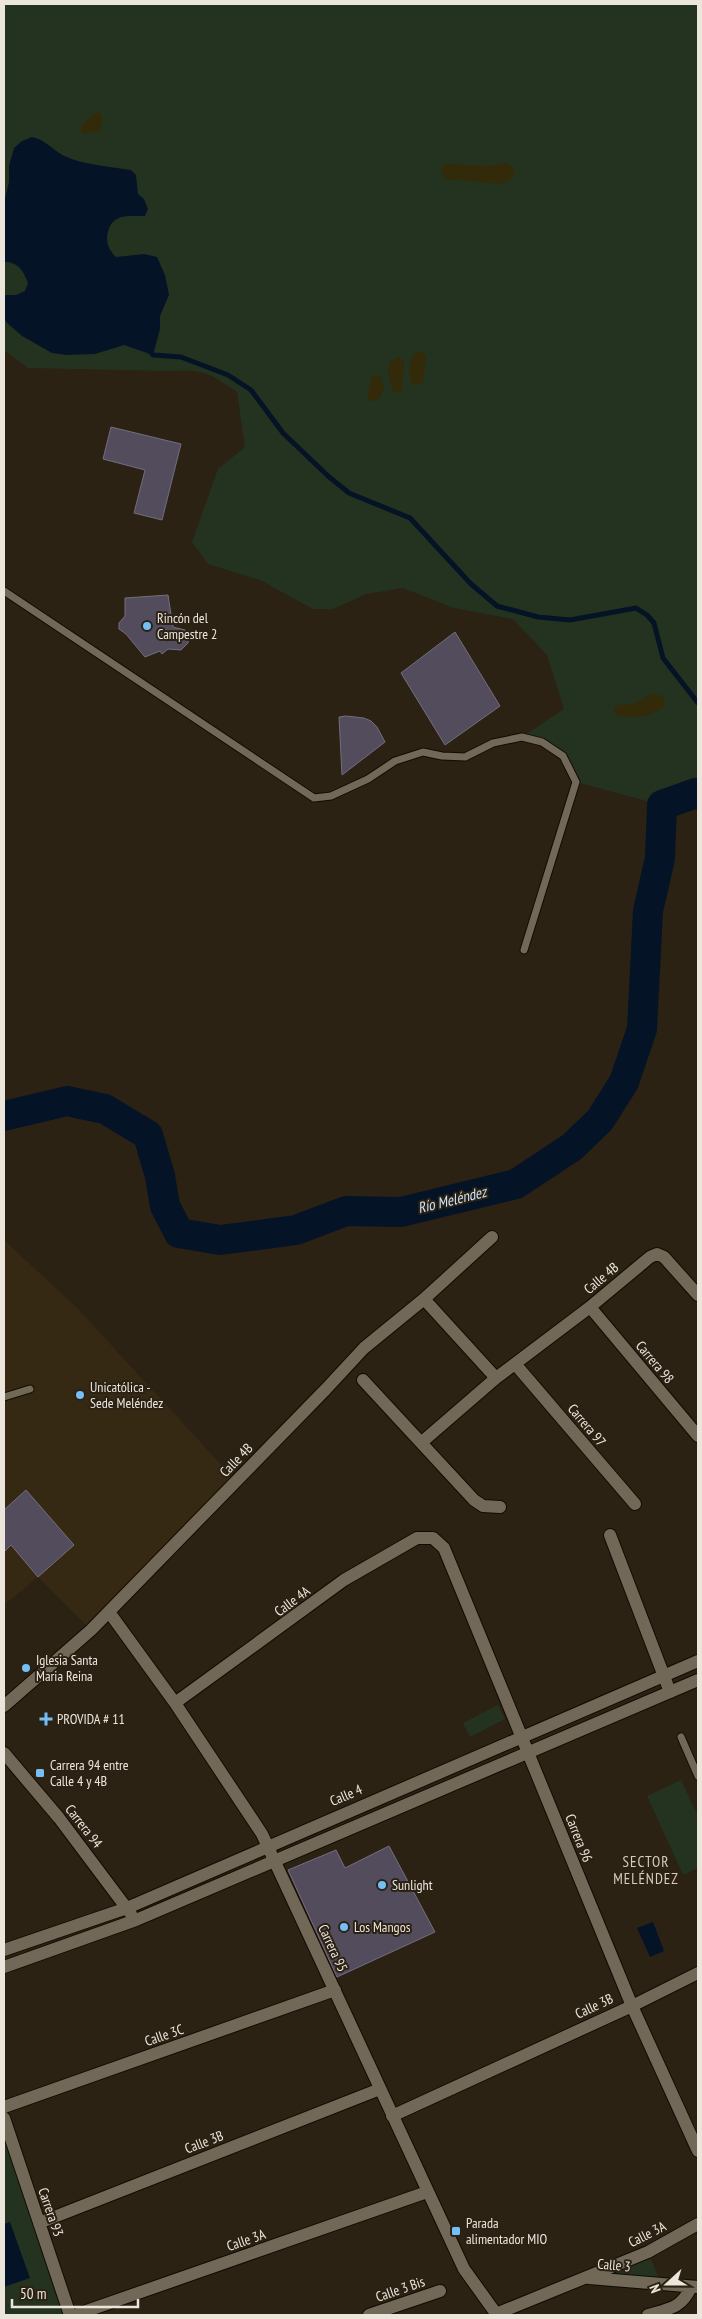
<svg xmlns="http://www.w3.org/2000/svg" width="702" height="2319" font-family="'PT Sans Narrow',sans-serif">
  <rect width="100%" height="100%" fill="#2b2214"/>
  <!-- built -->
  <path fill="#352914" d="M 4,1240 L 77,1308 L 237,1482 L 91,1630 L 38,1577 L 4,1605 Z"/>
  <!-- green -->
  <path fill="#24331f" d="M 4,4 L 698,4 L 698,795 L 696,793 L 662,805 L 576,782 C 561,752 556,745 522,737 L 564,709 L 547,655 L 513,619 L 454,608 L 403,588 L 366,594 L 333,609 L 313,609 L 260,580 L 208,564 L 192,542 L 218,469 L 245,447 L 237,392 C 210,374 205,369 172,371 L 28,368 L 4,350 Z
    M 498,1705 L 505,1719 L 470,1737 L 463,1723 Z
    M 681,1780 L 698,1816 L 698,1868 L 683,1875 L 647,1796 Z
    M 4,2118 L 70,2315 L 4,2315 Z
    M 649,2254 L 660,2282 L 595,2277 Z"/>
  <!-- sand -->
  <path fill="#332a09" d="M 99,112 L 103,120 L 99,131 L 83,134 L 81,132 L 81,126 L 94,114 Z
    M 506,163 C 519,171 515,180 502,184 L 446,179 L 441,170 L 442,166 L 449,164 L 485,166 Z
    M 419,351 L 426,356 L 423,382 L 415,386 C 407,377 407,356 419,351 Z
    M 399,357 L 404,361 L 402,390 L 394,394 L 388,372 L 391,361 Z
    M 375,375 L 381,377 L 384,387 L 380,398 L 370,402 L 367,397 L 372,377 Z
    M 653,693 L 662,696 L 666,705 C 651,717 634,719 617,716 L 613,709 L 618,705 L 634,704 Z"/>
  <!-- water -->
  <path fill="#051326" d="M 32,137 C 47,140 55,153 69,158 C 88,165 111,167 131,170 L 136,175 L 138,194 L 144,199 L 148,209 L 145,216 C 126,216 110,213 107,237 C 107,246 110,251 116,257 L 144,254 L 157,257 L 165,275 L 169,295 L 160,316 L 160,329 L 153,355 L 124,345 L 95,354 L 67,355 L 52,353 L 22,336 L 6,322 L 4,318 L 4,295 L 16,295 L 25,291 L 28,283 C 23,270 18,262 4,262 L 4,203 L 9,182 L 9,166 L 14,148 L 22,141 Z
    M 653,1922 L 664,1951 L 650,1957 L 637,1928 Z
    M 10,2222 L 30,2278 L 4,2287 L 4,2224 Z"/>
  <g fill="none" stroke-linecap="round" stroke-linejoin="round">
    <!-- stream -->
    <path stroke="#051326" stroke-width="5" d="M 149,350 L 153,355 L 181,357 L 228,375 L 251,390 L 283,433 L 328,476 L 349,493 L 410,518 L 471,584 L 497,606 L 538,617 L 570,620 L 636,608 L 647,615 L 654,623 L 663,658 L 698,703"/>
    <!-- river -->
    <path stroke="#051326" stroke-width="30" d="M 4,1116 L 67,1101 L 105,1109 L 148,1135 L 160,1176 L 165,1206 L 179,1233 L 220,1240 L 296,1230 L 346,1211 L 401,1212 L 516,1184 L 572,1147 L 600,1120 L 624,1082 L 642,1029 L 648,911 L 660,858 L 662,805 L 696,793 L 698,795"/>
  </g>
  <!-- building -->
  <path fill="#524c5d" stroke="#736d7f" d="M 111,427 L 181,444 L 162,520 L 134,513 L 145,470 L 103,459 Z
    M 168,595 L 173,627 L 185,630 L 189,635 L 188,643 L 181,650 L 168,649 L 162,654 L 160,651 L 145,657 L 126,634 L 119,629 L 119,623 L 125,616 L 125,598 Z
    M 455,632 L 500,706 L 445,745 L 401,673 Z
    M 346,716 L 364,718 L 371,721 L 377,727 L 385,742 L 342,775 L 339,717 Z
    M 26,1490 L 74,1545 L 38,1577 L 11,1545 L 4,1552 L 4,1510 Z
    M 389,1846 L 435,1932 L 337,1977 L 288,1870 L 336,1850 L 345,1868 Z"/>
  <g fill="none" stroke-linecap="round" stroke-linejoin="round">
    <defs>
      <path id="lane" d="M 4,591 L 314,798 L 331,796 L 368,779 L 395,761 L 423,752 L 442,756 L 465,757 L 493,743 L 522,737 L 542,742 L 563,756 L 576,782 L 524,950
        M 4,1397 L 30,1389
        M 681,1737 L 698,1776"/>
      <path id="street" d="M 424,1299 L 496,1378
        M 590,1307 L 698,1436
        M 516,1365 L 635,1504
        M 363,1380 L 474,1500 L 483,1506 L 500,1507
        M 422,1442 L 496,1378 L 590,1307 L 650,1257 L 657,1254 L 664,1257 L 698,1295
        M 610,1535 L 670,1692
        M 109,1612 L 175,1703 L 262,1834 L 464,2269 L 497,2315
        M 175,1703 L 344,1580 L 417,1538 L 433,1538 L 444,1548 L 632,2006 L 698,2151
        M 4,1706 L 91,1630 L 326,1389 L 364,1348 L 424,1299 L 492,1237
        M 4,2107 L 335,1990
        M 392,2116 L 632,2006 L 698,1973
        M 4,2118 L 70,2315
        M 39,2223 L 380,2089
        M 589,2278 L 698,2287
        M 496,2314 L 648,2252 L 698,2224
        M 75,2315 L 427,2192
        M 369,2315 L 440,2291
        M 648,2315 C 669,2309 682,2308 691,2287"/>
      <path id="secondary" d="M 4,1753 L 59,1818 L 131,1914
        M 4,1950 L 127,1908 L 698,1661
        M 4,1967 L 136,1920 L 698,1680"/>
    </defs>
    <!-- lane casing -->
    <use href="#lane" stroke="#130b01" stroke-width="9"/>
    <!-- street casing -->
    <use href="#street" stroke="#130b01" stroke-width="14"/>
    <!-- secondary casing -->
    <use href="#secondary" stroke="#130b01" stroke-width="14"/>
    <!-- lane -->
    <use href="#lane" stroke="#726858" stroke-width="7"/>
    <!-- street -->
    <use href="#street" stroke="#726858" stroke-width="12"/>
    <!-- secondary -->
    <use href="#secondary" stroke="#726858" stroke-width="12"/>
  </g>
  <!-- markers -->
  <g fill="#74c0f6" stroke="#2b2214" stroke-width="2">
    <circle cx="147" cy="626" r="5"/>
    <circle cx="80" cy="1395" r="5"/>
    <circle cx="26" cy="1668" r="5"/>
    <path d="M43.5 1711.5h5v5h5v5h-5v5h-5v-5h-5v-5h5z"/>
    <rect x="35" y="1768" width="10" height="10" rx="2.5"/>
    <circle cx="382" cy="1885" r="5"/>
    <circle cx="344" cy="1927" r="5"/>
    <rect x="451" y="2226" width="10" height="10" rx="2.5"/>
  </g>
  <g text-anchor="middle" stroke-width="4" stroke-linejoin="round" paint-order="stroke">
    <!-- poi labels -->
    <g font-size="14" fill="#ebe5dc" stroke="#2b2214" text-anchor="start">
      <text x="157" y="623">Rincón del<tspan x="157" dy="16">Campestre 2</tspan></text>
      <text x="90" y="1392">Unicatólica -<tspan x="90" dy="16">Sede Meléndez</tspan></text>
      <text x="36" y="1665">Iglesia Santa<tspan x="36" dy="16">Maria Reina</tspan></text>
      <text x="57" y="1724">PROVIDA # 11</text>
      <text x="50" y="1770">Carrera 94 entre<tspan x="50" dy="16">Calle 4 y 4B</tspan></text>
      <text x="392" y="1890">Sunlight</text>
      <text x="354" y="1932">Los Mangos</text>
      <text x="466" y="2228">Parada<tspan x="466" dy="16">alimentador MIO</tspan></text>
    </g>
    <!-- street labels -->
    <g font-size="14" fill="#ebe5dc" stroke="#2b2214">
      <text transform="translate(601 1278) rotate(-40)" y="5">Calle 4B</text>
      <text transform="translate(655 1362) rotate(50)" y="5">Carrera 98</text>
      <text transform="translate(587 1425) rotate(50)" y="5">Carrera 97</text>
      <text transform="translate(236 1460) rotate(-46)" y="5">Calle 4B</text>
      <text transform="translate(292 1601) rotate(-37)" y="5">Calle 4A</text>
      <text transform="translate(346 1795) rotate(-23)" y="5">Calle 4</text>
      <text transform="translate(84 1826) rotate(52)" y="5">Carrera 94</text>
      <text transform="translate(579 1838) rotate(68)" y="5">Carrera 96</text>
      <text transform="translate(333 1948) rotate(65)" y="5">Carrera 95</text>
      <text transform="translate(594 2006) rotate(-25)" y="5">Calle 3B</text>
      <text transform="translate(164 2035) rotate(-19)" y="5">Calle 3C</text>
      <text transform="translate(204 2142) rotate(-21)" y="5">Calle 3B</text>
      <text transform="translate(51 2212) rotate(71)" y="5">Carrera 93</text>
      <text transform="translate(647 2234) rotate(-27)" y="5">Calle 3A</text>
      <text transform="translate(246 2240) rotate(-19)" y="5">Calle 3A</text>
      <text transform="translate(614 2265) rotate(5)" y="5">Calle 3</text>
      <text transform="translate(400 2289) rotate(-19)" y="5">Calle 3 Bis</text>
    </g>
    <!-- water labels -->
    <g font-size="15" font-style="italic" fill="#cce2fd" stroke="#2b2214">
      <text transform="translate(452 1200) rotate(-14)" y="5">Río Meléndez</text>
    </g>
    <!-- neighbourhood labels -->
    <g font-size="15" letter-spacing="1" fill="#d8cdba" stroke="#2b2214">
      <text x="646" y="1867">SECTOR<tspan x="646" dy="17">MELÉNDEZ</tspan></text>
    </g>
  </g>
  <!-- border -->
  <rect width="702" height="2319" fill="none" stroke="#ebe5dc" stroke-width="10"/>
  <!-- north arrow -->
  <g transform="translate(667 2284) rotate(249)" stroke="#2b2214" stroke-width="4" paint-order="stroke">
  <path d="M0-4L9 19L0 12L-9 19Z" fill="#ebe5dc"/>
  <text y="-8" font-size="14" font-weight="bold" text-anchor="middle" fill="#ebe5dc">N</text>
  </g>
  <!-- scale -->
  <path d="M12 2299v8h126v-8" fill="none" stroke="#ebe5dc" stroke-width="2.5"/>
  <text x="20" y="2299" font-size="15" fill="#ebe5dc" stroke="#2b2214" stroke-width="4" paint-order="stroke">50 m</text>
</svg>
